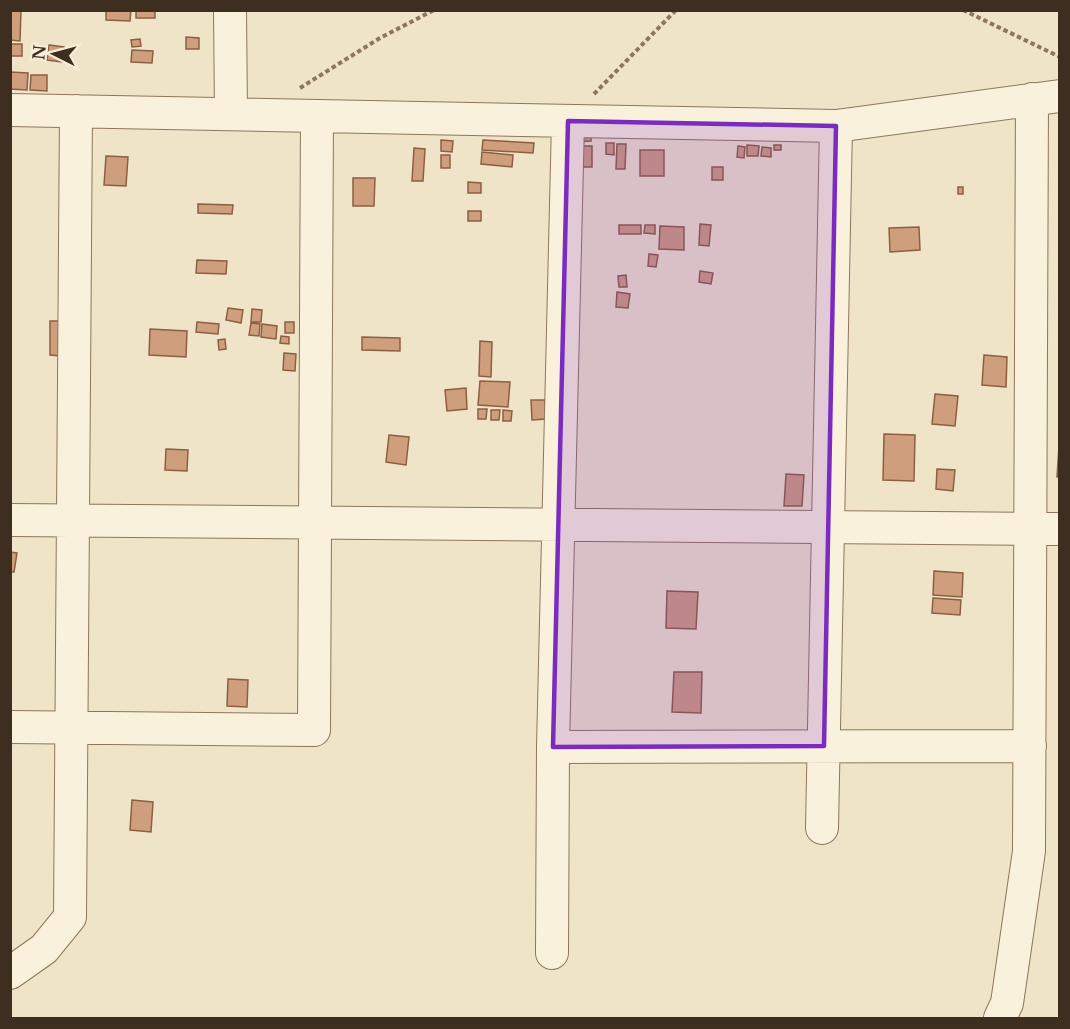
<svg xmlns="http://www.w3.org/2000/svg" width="1070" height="1029" font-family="'Libre Baskerville',serif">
  <rect width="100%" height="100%" fill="#f0e4c8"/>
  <!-- building -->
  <path fill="#cf9f7d" stroke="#8d5f41" stroke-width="1.5" d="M 10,10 L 21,10 L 20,41 L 10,40 Z
    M 106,10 L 131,10 L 130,21 L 106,20 Z
    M 136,10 L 155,10 L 155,18 L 136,18 Z
    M 186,37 L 199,38 L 199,49 L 186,49 Z
    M 140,39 L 141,46 L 132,47 L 131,40 Z
    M 10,44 L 22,44 L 22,56 L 10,56 Z
    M 49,45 L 64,47 L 62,62 L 47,60 Z
    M 132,50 L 153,51 L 152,63 L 131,62 Z
    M 10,72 L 28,73 L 27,90 L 10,89 Z
    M 31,75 L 47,75 L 47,91 L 30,90 Z
    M 591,137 L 591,141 L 574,142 L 574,138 Z
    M 441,140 L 453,141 L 452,152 L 441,151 Z
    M 483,140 L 534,143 L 533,153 L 482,150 Z
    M 606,143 L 614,143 L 614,155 L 606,154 Z
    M 617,144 L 626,144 L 625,169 L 616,169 Z
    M 747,145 L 759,146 L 758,156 L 747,156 Z
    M 774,145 L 781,145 L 781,150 L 774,150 Z
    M 573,146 L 592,146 L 592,167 L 573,167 Z
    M 738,146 L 745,147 L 744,158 L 737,157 Z
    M 762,147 L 771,148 L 771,157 L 761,156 Z
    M 414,148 L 425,149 L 423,181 L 412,181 Z
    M 640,150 L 664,150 L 664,176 L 640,176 Z
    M 482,152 L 513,155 L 512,167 L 481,164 Z
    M 441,155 L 450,155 L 450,168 L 441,168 Z
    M 106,156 L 128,157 L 126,186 L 104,185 Z
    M 712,167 L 723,167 L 723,180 L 712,180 Z
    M 353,178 L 375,178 L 374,206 L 353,206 Z
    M 468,182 L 481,183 L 481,193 L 468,193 Z
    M 958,187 L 963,187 L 963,194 L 958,194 Z
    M 198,204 L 233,205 L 232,214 L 198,213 Z
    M 468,211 L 481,211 L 481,221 L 468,221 Z
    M 700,224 L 711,225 L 709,246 L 699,245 Z
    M 619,225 L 641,225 L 641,234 L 619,234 Z
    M 645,225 L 655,225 L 655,234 L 644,233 Z
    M 660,226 L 684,227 L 684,250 L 659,249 Z
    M 919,227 L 920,250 L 890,252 L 889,228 Z
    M 649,254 L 658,255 L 656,267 L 648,266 Z
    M 197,260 L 227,261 L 226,274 L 196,273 Z
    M 700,271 L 713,273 L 711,284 L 699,282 Z
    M 626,275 L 627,287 L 619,287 L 618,276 Z
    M 617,292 L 630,294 L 628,308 L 616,307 Z
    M 228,308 L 243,310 L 241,323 L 226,320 Z
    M 252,309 L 262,310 L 261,322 L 251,322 Z
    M 50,321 L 61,321 L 60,356 L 50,355 Z
    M 197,322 L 219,324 L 218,334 L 196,332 Z
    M 285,322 L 294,322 L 294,333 L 285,333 Z
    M 251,323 L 260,324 L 259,336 L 249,335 Z
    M 262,324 L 277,326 L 276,339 L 261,337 Z
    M 150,329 L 187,331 L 186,357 L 149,355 Z
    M 281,336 L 289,337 L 289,344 L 280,343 Z
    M 362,337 L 400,338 L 400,351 L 362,350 Z
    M 225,339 L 226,349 L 219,350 L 218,340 Z
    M 480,341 L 492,342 L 491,377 L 479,376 Z
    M 284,353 L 296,354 L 295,371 L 283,370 Z
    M 984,355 L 1007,357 L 1006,387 L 982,385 Z
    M 480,381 L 510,382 L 508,407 L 478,405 Z
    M 466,388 L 467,409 L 447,411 L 445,390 Z
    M 935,394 L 958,396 L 955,426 L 932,424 Z
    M 531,400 L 545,400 L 546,419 L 532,420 Z
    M 478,409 L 487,409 L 486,419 L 478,419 Z
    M 491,410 L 500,410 L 499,420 L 491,420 Z
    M 503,410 L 512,411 L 511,421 L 503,421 Z
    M 884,434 L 915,435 L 914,481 L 883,480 Z
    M 389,435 L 409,437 L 406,465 L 386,462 Z
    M 1059,446 L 1060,446 L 1060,477 L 1057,477 Z
    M 166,449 L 188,450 L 187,471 L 165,470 Z
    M 937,469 L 955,470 L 953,491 L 936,489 Z
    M 786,474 L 804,475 L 802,506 L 784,506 Z
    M 10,552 L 17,553 L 14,572 L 10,572 Z
    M 934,571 L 963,573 L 962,597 L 933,595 Z
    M 667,591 L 698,592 L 696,629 L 666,628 Z
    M 933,598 L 961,600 L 960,615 L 932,613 Z
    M 674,672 L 702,672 L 701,713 L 672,712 Z
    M 228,679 L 248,680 L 247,707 L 227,706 Z
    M 132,800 L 153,802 L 151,832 L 130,830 Z"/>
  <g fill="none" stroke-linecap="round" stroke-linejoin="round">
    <defs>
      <path id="minor" d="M 230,10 L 231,114
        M 10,110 L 836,126 L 1060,96
        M 10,520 L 1060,529
        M 10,727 L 314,730 L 317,116
        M 553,747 L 1030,746
        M 822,828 L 836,126
        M 552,953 L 553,747 L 568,121
        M 10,973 L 44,949 L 70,917 L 76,111
        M 1000,1018 L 1007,1003 L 1029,851 L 1032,99"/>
    </defs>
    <!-- minor casing -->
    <use href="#minor" stroke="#8d765c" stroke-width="34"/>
    <!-- path -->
    <path stroke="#8d765c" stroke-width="4" stroke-dasharray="4.5 3" stroke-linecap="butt" d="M 963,10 L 1060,57
      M 300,88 L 380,38 L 434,10
      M 594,94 L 676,10"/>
    <!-- minor -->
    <use href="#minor" stroke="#faf1dc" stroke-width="32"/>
  </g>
  <!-- marked area -->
  <path fill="#7b2cbf" fill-opacity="0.2" stroke="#7b2cbf" stroke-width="4.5" stroke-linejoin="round" d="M 568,121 L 836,126 L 824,746 L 553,747 Z"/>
  <!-- border -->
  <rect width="1070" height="1029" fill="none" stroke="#3d2e20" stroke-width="24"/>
  <!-- north arrow -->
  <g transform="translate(54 54) rotate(276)" stroke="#f7eed8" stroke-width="4.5" paint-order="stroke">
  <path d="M0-4.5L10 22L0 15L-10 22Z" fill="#3d2e20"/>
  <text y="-9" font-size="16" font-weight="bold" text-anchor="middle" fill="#3d2e20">N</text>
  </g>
</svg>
